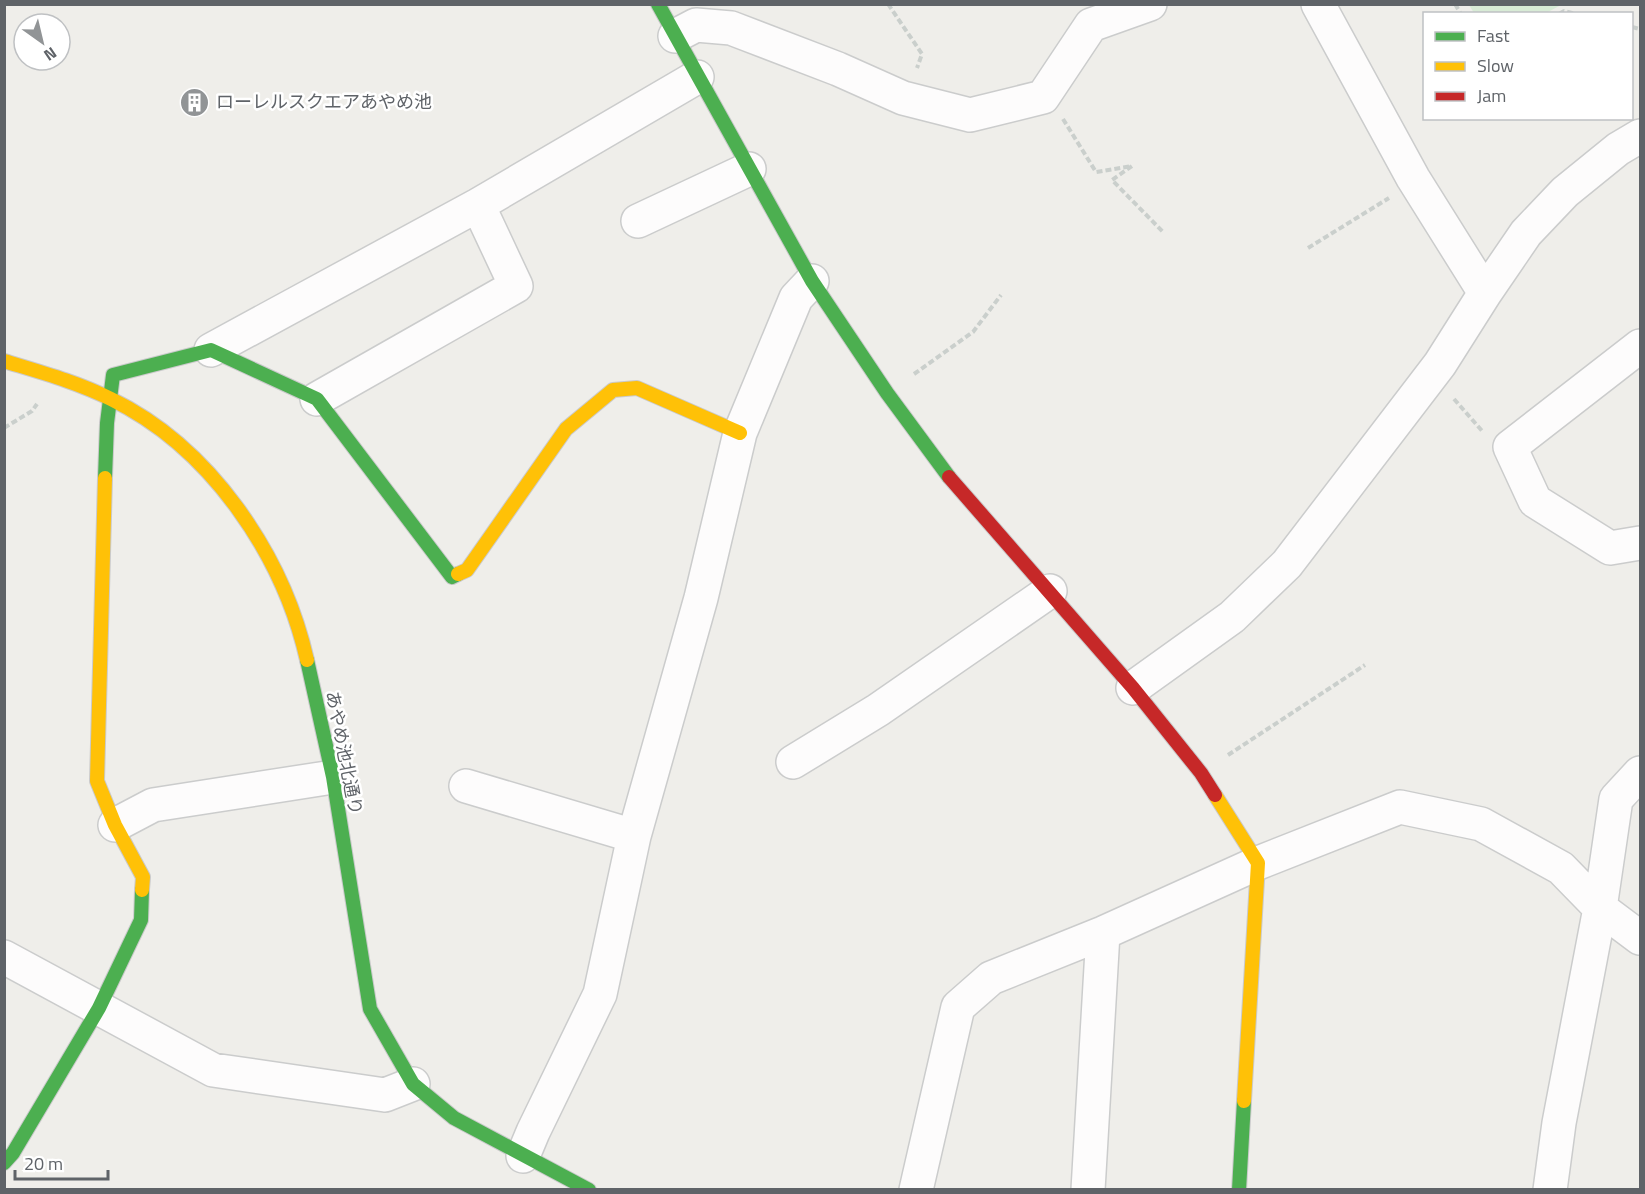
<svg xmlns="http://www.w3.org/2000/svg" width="1645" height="1194" font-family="'Titillium Web','Noto Sans JP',sans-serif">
  <rect width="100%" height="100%" fill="#efeeea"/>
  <!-- green -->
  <path fill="#d8ebd6" d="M 1469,5 L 1561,5 L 1546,13 L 1474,13 Z"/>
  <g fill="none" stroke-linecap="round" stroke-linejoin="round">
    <defs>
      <path id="street" d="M 1318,4 L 1413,178 L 1485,293
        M 675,36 L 696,25 L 731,28 L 838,69 L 903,98 L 970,115 L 1043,97 L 1091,25 L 1150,4
        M 638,221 L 749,169
        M 1640,346 L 1510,447 L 1535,501 L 1610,548 L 1640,543
        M 211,350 L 478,205 L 697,77
        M 317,399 L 516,286 L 478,205
        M 1133,688 L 1232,617 L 1287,564 L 1440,364 L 1485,293 L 1526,233 L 1565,192 L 1618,149 L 1640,136
        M 793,762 L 878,710 L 1050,591
        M 466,786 L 634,836
        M 115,825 L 153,805 L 333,777
        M 4,957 L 213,1070 L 385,1095 L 413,1084
        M 523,1156 L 533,1132 L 600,994 L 634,836 L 701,598 L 740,433 L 796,298 L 812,281
        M 916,1190 L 958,1007 L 991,978 L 1103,933 L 1258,863 L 1400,807 L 1481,824 L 1561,868 L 1600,908 L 1640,938
        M 1088,1190 L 1103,933
        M 1550,1190 L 1559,1123 L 1600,908 L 1616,799 L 1640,773"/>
      <path id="fast" d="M 658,4 L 812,281 L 887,393 L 949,477
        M 105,478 L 107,423 L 113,375 L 211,350 L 317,399 L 452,577 L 458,574
        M 307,660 L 333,777 L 370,1009 L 413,1084 L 454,1118 L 589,1190
        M 4,1163 L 13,1153 L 99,1008 L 141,920 L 142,890
        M 1239,1190 L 1244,1101"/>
      <path id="slow" d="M 4,361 C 40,372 77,382 111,399 C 210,447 283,554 307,660
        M 105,478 L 97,781 L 115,825 L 143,877 L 142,890
        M 458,574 L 467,570 L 566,429 L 613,390 L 637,388 L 740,433
        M 1215,795 L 1258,863 L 1244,1101"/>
      <path id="jam" d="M 949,477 L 1133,688 L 1201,773 L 1215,795"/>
    </defs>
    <!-- street casing -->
    <use href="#street" stroke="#cbcccc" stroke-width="36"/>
    <!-- fast casing -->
    <use href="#fast" stroke="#cacacb" stroke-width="16"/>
    <!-- slow casing -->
    <use href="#slow" stroke="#cacacb" stroke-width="16"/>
    <!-- jam casing -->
    <use href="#jam" stroke="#cacacb" stroke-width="16"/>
    <!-- path -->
    <path stroke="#cacfcc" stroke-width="4" stroke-dasharray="6 3" stroke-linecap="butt" d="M 888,4 L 922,54 L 917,68
      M 1455,4 L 1461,14
      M 1559,14 L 1564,11 L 1576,14
      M 1632,27 L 1640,29
      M 1063,119 L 1096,172 L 1132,166 L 1112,180 L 1164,233
      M 1308,248 L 1389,198
      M 914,374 L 973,332 L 1001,295
      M 1454,399 L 1483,432
      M 4,428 L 32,411 L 37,404
      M 1228,755 L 1365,665"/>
    <!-- street -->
    <use href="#street" stroke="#fdfcfc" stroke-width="33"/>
    <!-- fast -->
    <use href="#fast" stroke="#4caf50" stroke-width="14"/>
    <!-- slow -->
    <use href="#slow" stroke="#ffc107" stroke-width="14"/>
    <!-- jam -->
    <use href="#jam" stroke="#c62828" stroke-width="14"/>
  </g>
  <!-- icons -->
  <defs>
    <symbol id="building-disc" viewBox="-11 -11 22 22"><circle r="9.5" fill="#919496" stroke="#fff"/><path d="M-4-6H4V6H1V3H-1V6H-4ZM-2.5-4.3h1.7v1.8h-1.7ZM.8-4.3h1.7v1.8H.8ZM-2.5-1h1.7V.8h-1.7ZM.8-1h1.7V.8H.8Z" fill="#fff"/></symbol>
  </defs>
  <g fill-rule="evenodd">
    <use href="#building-disc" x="178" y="86" width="33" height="33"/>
  </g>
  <g text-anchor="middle" stroke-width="5" stroke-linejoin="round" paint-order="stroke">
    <!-- poi labels -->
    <g font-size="18" fill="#5f6368" stroke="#fff" text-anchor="start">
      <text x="216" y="108">ローレルスクエアあやめ池</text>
    </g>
    <!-- street labels -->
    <g font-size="18" fill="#5f6368" stroke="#fff">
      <text transform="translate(344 753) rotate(79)" y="6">あやめ池北通り</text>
    </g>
  </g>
  <!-- border -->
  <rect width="1645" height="1194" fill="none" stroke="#5f6368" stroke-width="12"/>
  <!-- legend -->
  <rect x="1423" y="12" width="210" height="108" fill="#ffffff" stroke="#bfc1c3" stroke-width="1.5"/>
  <rect x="1435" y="32" width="30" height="9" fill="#4caf50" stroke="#bfc1c3" stroke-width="1.5"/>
  <text x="1477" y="42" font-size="18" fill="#5f6368">Fast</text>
  <rect x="1435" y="62" width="30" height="9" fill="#ffc107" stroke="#bfc1c3" stroke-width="1.5"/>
  <text x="1477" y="72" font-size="18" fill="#5f6368">Slow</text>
  <rect x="1435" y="92" width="30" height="9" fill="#c62828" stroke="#bfc1c3" stroke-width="1.5"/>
  <text x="1477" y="102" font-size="18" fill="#5f6368">Jam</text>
  <!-- north arrow -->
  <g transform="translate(42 42) rotate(146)"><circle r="28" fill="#ffffff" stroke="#bfc1c3" stroke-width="1.5"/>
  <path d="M0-4.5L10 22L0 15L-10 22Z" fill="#919496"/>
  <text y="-9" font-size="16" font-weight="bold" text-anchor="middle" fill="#5f6368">N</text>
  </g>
  <!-- scale -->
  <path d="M15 1170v9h93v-9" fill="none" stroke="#5f6368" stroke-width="3"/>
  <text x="24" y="1170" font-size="18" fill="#5f6368" stroke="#ffffff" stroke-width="4.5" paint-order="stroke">20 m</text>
</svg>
